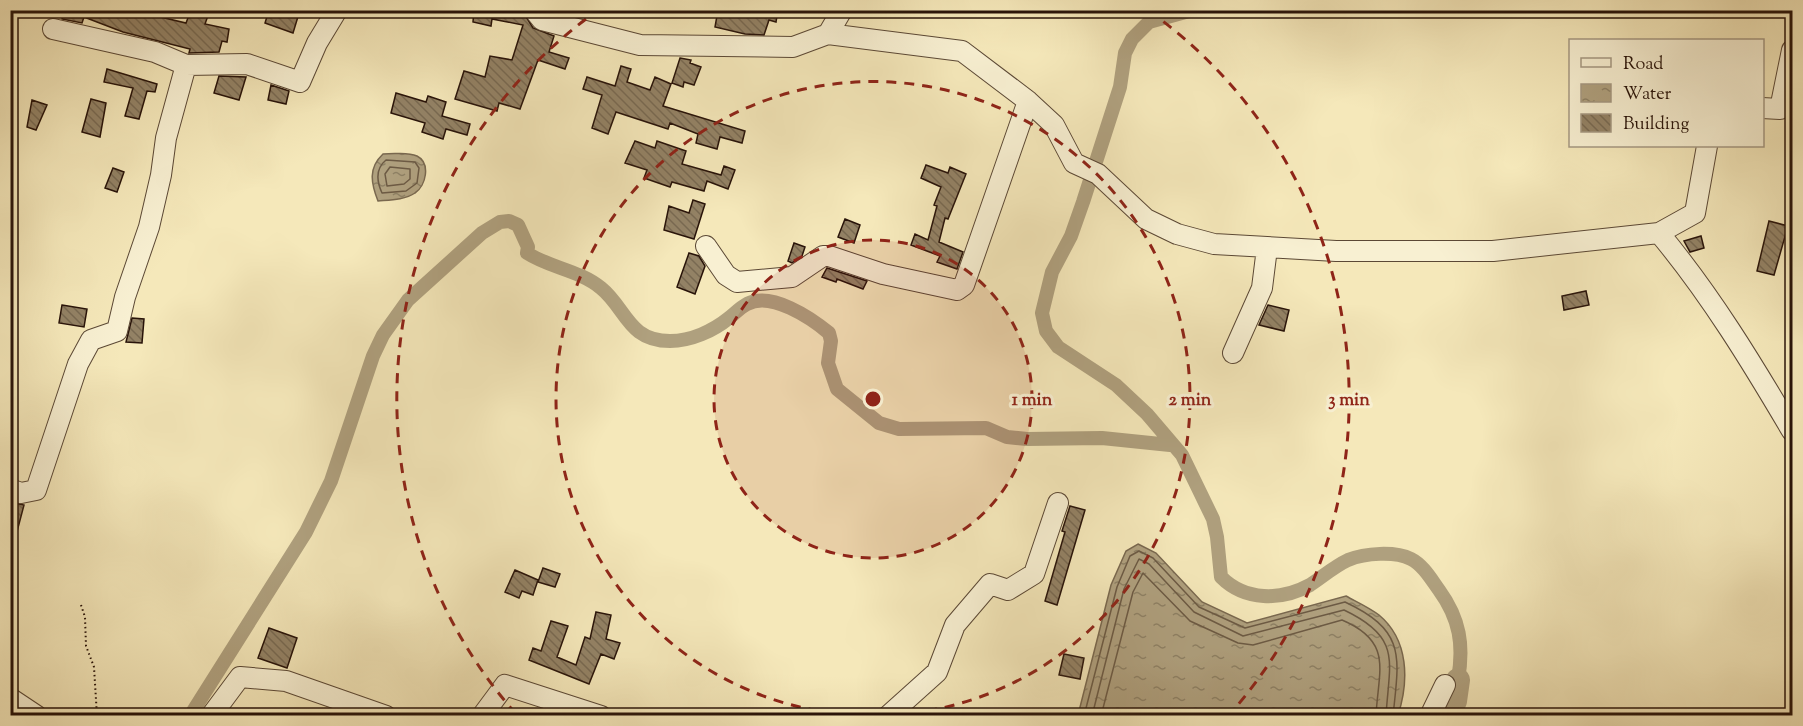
<svg xmlns="http://www.w3.org/2000/svg" width="1803" height="726" font-family="'Sorts Mill Goudy',serif">
  <defs>
    <pattern id="water-ripples" width="26" height="14" patternUnits="userSpaceOnUse" patternTransform="scale(1.5)"><rect width="26" height="14" fill="#afa07e"/><path d="M2 4q2-2 4 0t4 0M15 11q2-2 4 0t4 0" fill="none" stroke="#8e8165"/></pattern>
    <pattern id="building-back-hatch" width="6" height="6" patternUnits="userSpaceOnUse" patternTransform="scale(1.5)"><rect width="6" height="6" fill="#938265"/><path d="M-1 5l2 2M0 0l6 6M5-1l2 2" fill="none" stroke="#786951"/></pattern>
  </defs>
  <rect width="100%" height="100%" fill="#f5e8ba"/>
  <filter id="stains"><feTurbulence type="fractalNoise" baseFrequency=".00333" numOctaves="4"/><feColorMatrix values="0 0 0 0 .2 0 0 0 0 .09 0 0 0 0 .02 0 0 0 .5 -.17"/></filter>
  <radialGradient id="worn" r=".72"><stop offset=".6" stop-color="#630" stop-opacity="0"/><stop offset="1" stop-color="#630" stop-opacity=".3"/></radialGradient>
  <!-- water -->
  <path fill="url(#water-ripples)" stroke="#79684f" stroke-width="1.5" d="M 383,154 C 392,153 409,153 417,156 C 431,163 426,186 415,193 C 405,200 389,200 378,201 C 371,183 368,168 383,154 Z
    M 1138,544 L 1156,553 L 1202,602 L 1247,623 L 1346,596 C 1357,602 1370,608 1379,615 C 1409,640 1409,681 1398,715 L 1078,715 L 1111,585 L 1126,551 Z"/>
  <g fill="none" stroke-linecap="round" stroke-linejoin="round">
    <!-- shore -->
    <path stroke="#6c5a44" stroke-width="1.5" d="M 386,160 L 415,162 L 419,168 L 417,183 L 406,191 L 382,193 C 377,182 375,169 386,160 Z
      M 390,167 L 410,169 L 410,179 L 404,184 L 387,186 L 385,174 Z
      M 1084,716 L 1117,587 L 1130,556 L 1139,551 L 1153,558 L 1199,607 L 1245,628 L 1345,602 C 1407,631 1399,657 1393,716
      M 1092,716 L 1124,589 L 1139,559 L 1149,564 L 1194,612 L 1243,636 L 1344,610 C 1403,638 1389,662 1386,716
      M 1101,716 L 1133,592 L 1143,573 L 1190,621 L 1238,643 L 1253,645 L 1342,620 C 1394,642 1378,671 1376,716"/>
    <!-- canal -->
    <path stroke="#afa07e" stroke-width="14" d="M 1193,10 L 1149,22 L 1132,39 L 1125,53 L 1120,87 L 1083,202 L 1071,236 L 1052,272 L 1042,313 L 1046,331 L 1058,347 L 1116,385 L 1147,414 L 1182,455 L 1213,519 L 1217,537 L 1221,577 C 1245,601 1281,601 1310,585 C 1322,577 1335,566 1348,560 C 1365,553 1395,551 1411,559 C 1423,565 1431,579 1439,590 C 1460,619 1464,645 1458,680
      M 190,716 L 306,532 L 331,481 L 373,356 L 383,335 L 408,300 L 482,233 L 500,222 L 509,221 L 518,225 L 528,247 L 527,253 C 550,268 579,270 601,288 C 626,308 628,341 670,341 C 691,341 713,331 729,318 C 734,314 741,307 747,304 C 771,291 811,318 829,333 L 831,341 L 828,363 L 837,389 L 879,423 L 899,429 L 986,428 L 1007,437 L 1027,439 L 1102,438 L 1170,445"/>
    <!-- river -->
    <path stroke="#afa07e" stroke-width="24" d="M 1447,716 L 1455,701 L 1458,680"/>
  </g>
  <!-- building -->
  <path fill="url(#building-back-hatch)" stroke="#281309" stroke-width="1.5" d="M 64,10 L 131,10 L 186,23 L 191,10 L 210,10 L 205,24 L 229,29 L 227,42 L 222,41 L 219,52 L 189,53 L 190,49 L 123,32 L 84,17 L 82,23 L 62,19 Z
    M 269,10 L 300,10 L 293,33 L 265,23 Z
    M 474,10 L 522,10 L 533,28 L 554,36 L 549,52 L 569,58 L 565,69 L 538,60 L 520,109 L 499,103 L 497,111 L 455,99 L 464,71 L 485,77 L 490,56 L 512,60 L 523,25 L 492,19 L 491,26 L 473,22 Z
    M 718,10 L 778,10 L 776,22 L 769,20 L 764,35 L 745,34 L 715,27 Z
    M 680,58 L 691,60 L 690,63 L 701,67 L 694,85 L 684,82 L 683,87 L 672,83 Z
    M 621,66 L 631,69 L 627,82 L 650,90 L 655,77 L 671,84 L 663,106 L 745,131 L 742,143 L 720,137 L 717,149 L 696,143 L 698,134 L 670,123 L 668,129 L 616,112 L 608,134 L 592,128 L 602,95 L 583,89 L 587,77 L 615,86 Z
    M 107,69 L 157,84 L 155,92 L 147,91 L 139,119 L 125,116 L 133,88 L 104,82 Z
    M 219,76 L 246,77 L 239,100 L 214,93 Z
    M 271,85 L 289,91 L 286,104 L 268,100 Z
    M 396,93 L 426,102 L 428,96 L 446,102 L 442,116 L 470,124 L 467,135 L 446,129 L 443,139 L 422,132 L 425,123 L 391,113 Z
    M 91,99 L 106,103 L 100,137 L 82,132 Z
    M 32,100 L 47,105 L 36,130 L 27,127 Z
    M 635,141 L 655,148 L 657,141 L 686,151 L 682,164 L 721,175 L 724,166 L 735,170 L 728,189 L 707,181 L 704,191 L 672,182 L 670,187 L 644,178 L 647,170 L 625,163 Z
    M 926,165 L 948,173 L 950,167 L 966,174 L 948,219 L 945,218 L 939,242 L 963,252 L 957,269 L 937,262 L 940,256 L 911,245 L 915,234 L 928,240 L 937,206 L 934,205 L 941,187 L 921,178 Z
    M 113,168 L 124,172 L 117,192 L 105,188 Z
    M 693,200 L 705,204 L 694,239 L 664,230 L 669,206 L 689,213 Z
    M 845,219 L 860,225 L 854,243 L 838,237 Z
    M 1769,221 L 1788,226 L 1774,275 L 1757,271 Z
    M 1701,236 L 1704,248 L 1690,252 L 1684,241 Z
    M 794,243 L 805,247 L 802,256 L 792,263 L 788,261 Z
    M 689,253 L 699,256 L 705,266 L 695,294 L 677,287 Z
    M 827,268 L 867,281 L 863,289 L 837,279 L 836,282 L 822,277 Z
    M 1586,291 L 1589,305 L 1564,310 L 1562,296 Z
    M 62,305 L 87,309 L 84,327 L 59,323 Z
    M 1268,305 L 1289,310 L 1284,331 L 1259,325 Z
    M 132,318 L 144,319 L 142,343 L 126,342 Z
    M 10,502 L 24,505 L 14,543 L 10,543 Z
    M 1070,506 L 1085,510 L 1057,605 L 1045,601 L 1065,532 L 1062,531 Z
    M 543,568 L 560,574 L 555,587 L 538,582 Z
    M 515,570 L 538,580 L 533,595 L 522,591 L 519,598 L 505,592 Z
    M 596,612 L 611,615 L 606,639 L 620,643 L 614,659 L 601,654 L 589,684 L 529,660 L 533,648 L 541,651 L 551,621 L 568,626 L 557,657 L 576,665 L 585,637 L 590,639 Z
    M 269,628 L 297,638 L 287,668 L 258,658 Z
    M 1064,654 L 1084,658 L 1080,679 L 1059,675 Z"/>
  <g fill="none" stroke-linecap="round" stroke-linejoin="round">
    <defs>
      <path id="minor" d="M 534,10 L 542,20 L 640,45 L 793,47 L 828,34 L 962,51 L 1028,101 L 1054,125 L 1074,163 L 1098,174 L 1146,219 L 1177,234 L 1214,244 L 1336,251 L 1493,251 L 1659,233 C 1710,294 1752,363 1792,431
        M 53,29 L 155,52 L 186,65
        M 828,34 L 842,10
        M 1762,108 L 1780,109 L 1792,50
        M 1659,233 L 1695,213 L 1707,146
        M 706,246 L 726,275 L 737,282 L 792,277 L 823,256 L 829,256 L 883,274 L 957,290 L 964,285 L 1028,101
        M 1233,353 L 1262,288 L 1267,248
        M 10,489 L 21,493 L 36,490 L 78,364 L 91,340 L 117,331 L 125,297 L 149,227 L 161,175 L 166,138 L 186,65 L 247,64 L 300,82 L 317,43 L 337,10
        M 10,698 L 37,716
        M 211,716 L 240,677 L 286,681 L 386,716
        M 482,716 L 505,685 L 601,716
        M 888,716 L 937,672 L 955,625 L 990,584 L 1008,590 L 1034,574 L 1058,503
        M 1430,716 L 1445,685"/>
    </defs>
    <!-- minor casing -->
    <use href="#minor" stroke="#5b4835" stroke-width="22"/>
    <!-- path -->
    <path stroke="#281309" stroke-width="2" stroke-dasharray="1.5 3" stroke-linecap="butt" d="M 81,605 L 85,617 L 86,646 L 94,667 L 97,716"/>
    <!-- minor -->
    <use href="#minor" stroke="#f8f0d2" stroke-width="20"/>
  </g>
  <!-- distance rings -->
  <circle cx="873" cy="399" r="159" fill="#8f2418" fill-opacity=".12"/>
  <g fill="none" stroke="#8f2418" stroke-width="3" stroke-dasharray="10 8">
    <circle cx="873" cy="399" r="159"/>
    <path d="M854 715A317 317 0 1 1 892 715"/>
    <path d="M516 714A476 476 0 0 1 597 11M1149 11A476 476 0 0 1 1230 714"/>
  </g>
  <circle cx="873" cy="399" r="9" fill="#8f2418" stroke="#f8f0d2" stroke-width="3"/>
  <g font-size="18" text-anchor="middle" font-weight="bold" fill="#8f2418" stroke="#f8f0d2" stroke-width="6" stroke-linejoin="round" paint-order="stroke">
    <text x="1032" y="405">1 min</text>
    <text x="1190" y="405">2 min</text>
    <text x="1349" y="405">3 min</text>
  </g>
  <!-- margin -->
  <rect width="1803" height="726" fill="none" stroke="#f5e8ba" stroke-width="36"/>
  <rect x="12" y="12" width="1779" height="702" fill="none" stroke="#281309" stroke-width="3"/>
  <rect x="18" y="18" width="1767" height="690" fill="none" stroke="#281309" stroke-width="1.5"/>
  <!-- legend -->
  <rect x="1569" y="39" width="195" height="108" fill="#f8f0d2" stroke="#a59882" stroke-width="1.5"/>
  <rect x="1581" y="58" width="30" height="9" fill="#f8f0d2" stroke="#a59882" stroke-width="1.5"/>
  <text x="1623" y="69" font-size="18" fill="#281309">Road</text>
  <rect x="1581" y="84" width="30" height="18" fill="url(#water-ripples)" stroke="#a59882" stroke-width="1.5"/>
  <text x="1623" y="99" font-size="18" fill="#281309">Water</text>
  <rect x="1581" y="114" width="30" height="18" fill="url(#building-back-hatch)" stroke="#a59882" stroke-width="1.5"/>
  <text x="1623" y="129" font-size="18" fill="#281309">Building</text>
  <rect width="100%" height="100%" filter="url(#stains)"/>
  <rect width="100%" height="100%" fill="url(#worn)"/>
</svg>
